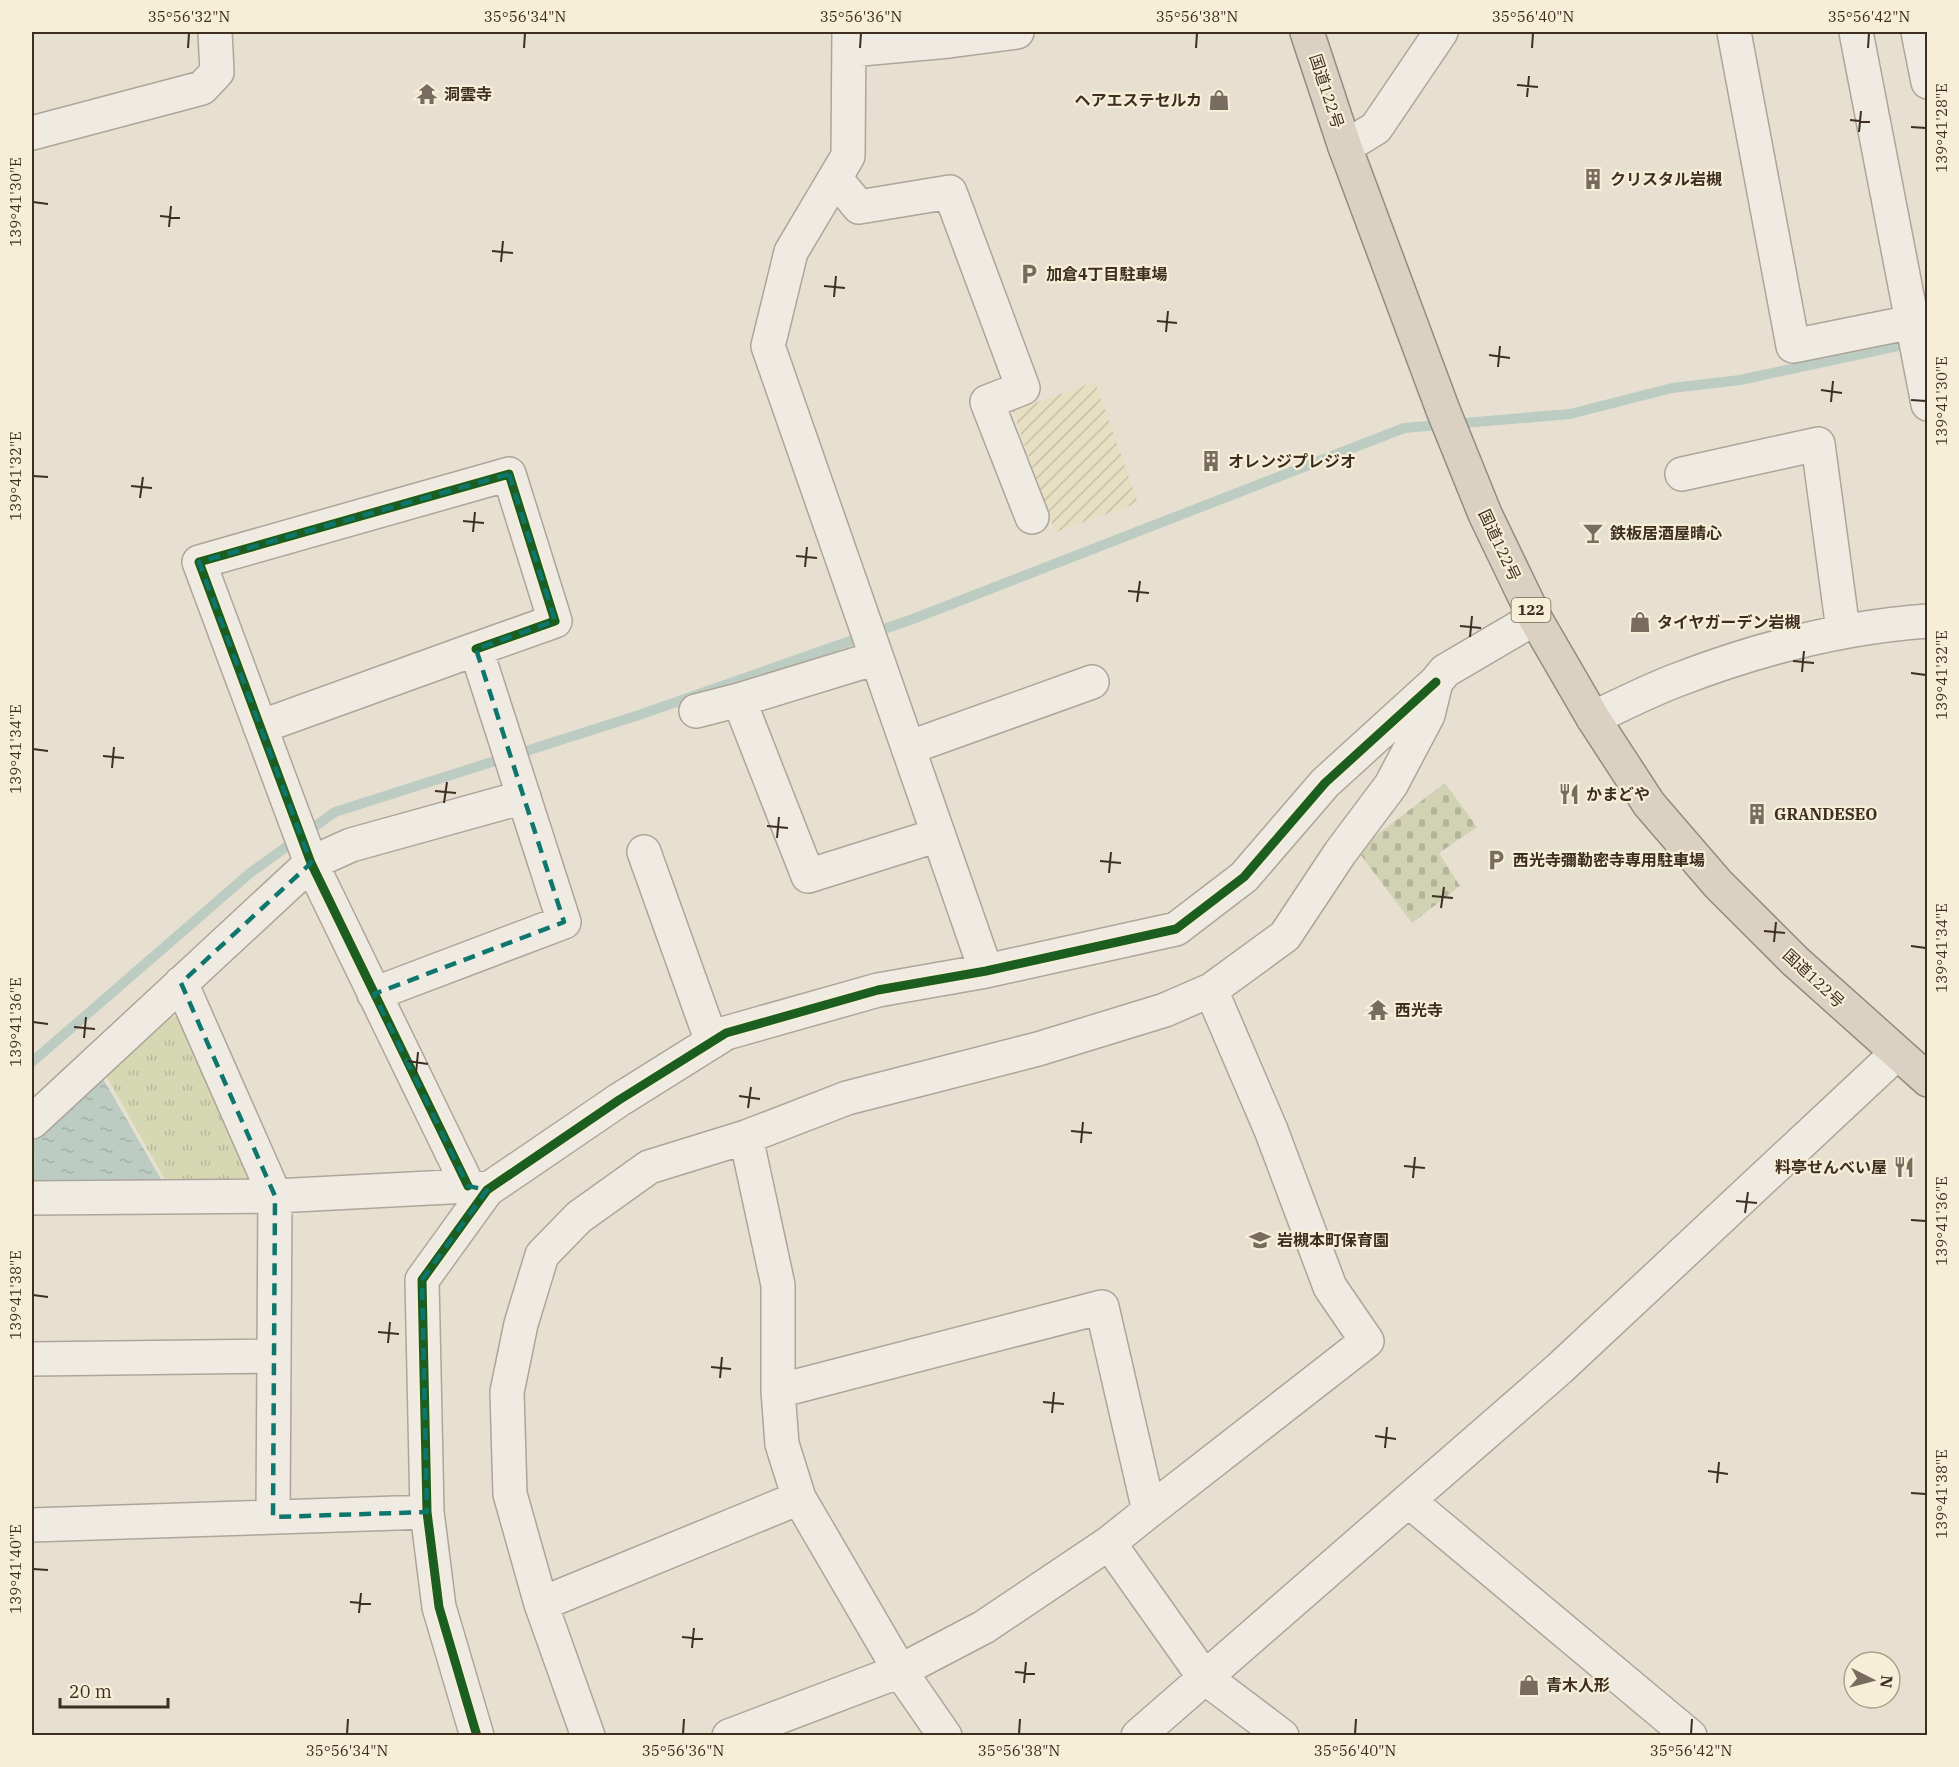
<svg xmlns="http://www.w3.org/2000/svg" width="1959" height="1767" font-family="'IBM Plex Serif','Noto Sans JP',serif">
  <defs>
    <pattern id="farmland-furrows" width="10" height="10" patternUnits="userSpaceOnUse" patternTransform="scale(1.5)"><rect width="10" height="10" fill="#e6dfc2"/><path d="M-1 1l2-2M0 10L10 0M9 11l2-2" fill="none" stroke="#c6c0a6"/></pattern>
    <pattern id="grass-tufts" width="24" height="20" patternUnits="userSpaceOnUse" patternTransform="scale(1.5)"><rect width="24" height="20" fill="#d6d7b3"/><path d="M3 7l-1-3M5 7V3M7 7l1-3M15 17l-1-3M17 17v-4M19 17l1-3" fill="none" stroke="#b9b99a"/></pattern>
    <pattern id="cemetery-stones" width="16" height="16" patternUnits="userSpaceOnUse" patternTransform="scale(1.5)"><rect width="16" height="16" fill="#d1d1b3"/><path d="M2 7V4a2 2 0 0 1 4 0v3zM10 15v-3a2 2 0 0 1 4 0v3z" fill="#b4b49a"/></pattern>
    <pattern id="water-ripples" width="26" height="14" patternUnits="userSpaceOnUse" patternTransform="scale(1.5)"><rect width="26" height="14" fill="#bcccc2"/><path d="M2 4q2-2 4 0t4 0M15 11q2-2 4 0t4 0" fill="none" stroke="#a2b0a6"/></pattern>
  </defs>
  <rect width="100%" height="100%" fill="#e7e0d1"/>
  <!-- farmland -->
  <path fill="url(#farmland-furrows)" d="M 1095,382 L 1138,503 L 1055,532 L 1013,411 Z"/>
  <!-- grass -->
  <path fill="url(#grass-tufts)" d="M 166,1015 L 186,1019 L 256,1179 L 245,1189 L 168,1185 L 105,1074 Z"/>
  <!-- cemetery -->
  <path fill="url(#cemetery-stones)" d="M 1445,783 L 1477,827 L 1439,853 L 1460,886 L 1412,923 L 1357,850 Z"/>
  <!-- water -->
  <path fill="url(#water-ripples)" d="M 102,1077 L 165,1186 L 32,1189 L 32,1138 Z"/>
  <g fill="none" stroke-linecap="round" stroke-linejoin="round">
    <!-- stream -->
    <path stroke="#bcccc2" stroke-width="10" d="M 32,1062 L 250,873 L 335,812 L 639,715 L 913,619 L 1404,428 L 1570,414 L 1672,388 L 1740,380 L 1912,343"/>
    <defs>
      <path id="minor" d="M 849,32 L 848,156 L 791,252 L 768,346 L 986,971
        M 1734,32 L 1793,346 L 1912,322
        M 1856,32 L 1928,404
        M 1918,32 L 1928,82
        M 850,50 L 949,41 L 1017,32
        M 32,133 L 202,88 L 217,72 L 215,32
        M 1345,147 L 1376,128 L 1441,32
        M 835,178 L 859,207 L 950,192 L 1023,388 L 987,402 L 1032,517
        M 1682,474 L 1818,444 L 1843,630
        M 739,700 L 808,876 L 938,835
        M 696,711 L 739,700 L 876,658
        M 1593,718 C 1621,705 1648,691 1677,680 C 1757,649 1842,627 1928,621
        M 260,727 L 476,649 L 564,922 L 374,994
        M 908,748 L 1092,682
        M 644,852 L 712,1042
        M 181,983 L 275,1196 L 273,1517
        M 32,1122 L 311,863 L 351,845 L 524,797
        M 746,1137 L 778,1285 L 778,1391 L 782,1444 L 799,1498 L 900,1671 L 945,1736
        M 468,1186 L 311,863 L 199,562 L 509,474 L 555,621 L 476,649
        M 32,1198 L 275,1196 L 468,1186 L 487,1190
        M 32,1359 L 274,1356
        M 778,1391 L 1102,1307 L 1149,1511
        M 1409,1501 L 1690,1736
        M 32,1525 L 427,1512
        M 1109,1543 L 1204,1677 L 1282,1736
        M 541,1604 L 799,1498
        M 477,1736 L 439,1607 L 427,1512 L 422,1280 L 487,1190 L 619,1100 L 726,1033 L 878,990 L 986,971 L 1176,929 L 1244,877 L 1325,783 L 1436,682
        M 588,1736 L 541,1604 L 510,1494 L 507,1392 L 521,1324 L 542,1255 L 579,1217 L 649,1167 L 746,1137 L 847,1098 L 1038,1049 L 1165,1010 L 1211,990 L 1285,936 L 1340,853 L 1391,785 L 1428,715 L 1436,682 L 1445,671 L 1535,618
        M 729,1736 L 900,1671 L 984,1627 L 1109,1543 L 1149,1511 L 1367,1341 L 1330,1287 L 1271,1130 L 1211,990
        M 1138,1736 L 1559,1369 L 1896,1054"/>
      <path id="highway" d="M 1307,32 L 1345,147 L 1443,410 L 1485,514 L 1535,618 L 1593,718 L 1649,804 L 1718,884 L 1795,961 L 1928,1080"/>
    </defs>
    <!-- minor casing -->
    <use href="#minor" stroke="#ada599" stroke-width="36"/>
    <!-- highway casing -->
    <use href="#highway" stroke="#928b80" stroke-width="36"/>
    <!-- minor -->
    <use href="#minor" stroke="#efebe3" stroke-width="33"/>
    <!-- highway -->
    <use href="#highway" stroke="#dad1c2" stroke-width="33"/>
    <defs>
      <path id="cycleway" d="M 468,1186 L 311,863 L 199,562 L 509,474 L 555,621 L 476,649
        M 477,1736 L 439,1607 L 427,1512 L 422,1280 L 487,1190 L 619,1100 L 726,1033 L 878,990 L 986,971 L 1176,929 L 1244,877 L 1325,783 L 1436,682"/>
    </defs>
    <!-- cycleway casing -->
    <use href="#cycleway" stroke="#f7eed8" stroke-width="13"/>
    <!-- cycleway -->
    <use href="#cycleway" stroke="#1b5e20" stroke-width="9"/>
  </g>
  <!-- marked area -->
  <path fill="none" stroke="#0f766e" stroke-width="4.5" stroke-dasharray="12 8" stroke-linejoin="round" d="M 509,474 L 555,621 L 476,649 L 564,922 L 374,994 L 468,1186 L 487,1190 L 422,1280 L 427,1512 L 273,1517 L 275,1196 L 181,983 L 311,863 L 199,562 Z"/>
  <!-- ticks -->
  <path fill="none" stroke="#3d2e20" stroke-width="2" d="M 188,48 L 189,33M 524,48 L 525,33M 860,48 L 861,33M 1196,48 L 1197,33M 1532,48 L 1533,33M 1868,48 L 1869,33M 1517,85 L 1538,87M 1527,97 L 1529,76M 1850,120 L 1870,122M 1911,127 L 1926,128M 1859,132 L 1861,111M 33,202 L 48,204M 160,216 L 180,218M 169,227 L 171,206M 492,251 L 513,253M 501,262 L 503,241M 824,286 L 845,288M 834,297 L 836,276M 1157,321 L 1177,323M 1166,332 L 1168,311M 1489,355 L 1510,358M 1498,367 L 1500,346M 1821,390 L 1842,393M 1911,400 L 1926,401M 1831,402 L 1833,381M 33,476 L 48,477M 131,486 L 152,488M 140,498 L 143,477M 463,521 L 484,523M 473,532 L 475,512M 796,556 L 817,558M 805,567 L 807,547M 1128,591 L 1149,593M 1137,602 L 1140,581M 1460,626 L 1481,628M 1470,637 L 1472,616M 1793,661 L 1814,663M 1802,672 L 1804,651M 1911,673 L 1926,675M 33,749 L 48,751M 103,756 L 124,758M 112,768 L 114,747M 435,791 L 456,793M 444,803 L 447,782M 767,826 L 788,828M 777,838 L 779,817M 1100,861 L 1121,863M 1109,873 L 1111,852M 1432,896 L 1453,898M 1441,908 L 1444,887M 1764,931 L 1785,933M 1774,942 L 1776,922M 1911,946 L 1926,948M 33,1022 L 48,1024M 74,1027 L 95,1029M 84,1038 L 86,1017M 407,1061 L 428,1064M 416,1073 L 418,1052M 739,1096 L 760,1099M 748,1108 L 751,1087M 1071,1131 L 1092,1133M 1081,1143 L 1083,1122M 1404,1166 L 1425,1168M 1413,1178 L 1415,1157M 1736,1201 L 1757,1203M 1745,1213 L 1748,1192M 1911,1220 L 1926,1221M 33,1295 L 48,1297M 378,1332 L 399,1334M 388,1343 L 390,1322M 711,1367 L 731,1369M 720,1378 L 722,1357M 1043,1402 L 1064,1404M 1052,1413 L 1054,1392M 1375,1436 L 1396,1439M 1385,1448 L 1387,1427M 1708,1471 L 1728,1474M 1717,1483 L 1719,1462M 1911,1493 L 1926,1494M 33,1569 L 48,1570M 350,1602 L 371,1604M 359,1613 L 361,1593M 682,1637 L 703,1639M 692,1648 L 694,1628M 1015,1672 L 1035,1674M 1024,1683 L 1026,1662M 347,1734 L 348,1719M 683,1734 L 684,1719M 1019,1734 L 1020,1719M 1355,1734 L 1356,1719M 1691,1734 L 1692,1719"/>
  <!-- icons -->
  <defs>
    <symbol id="temple-bare" viewBox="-9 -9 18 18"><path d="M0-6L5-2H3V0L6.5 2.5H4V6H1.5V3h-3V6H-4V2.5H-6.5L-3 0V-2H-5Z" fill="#786c5e" stroke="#f7eed8" stroke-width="2.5" paint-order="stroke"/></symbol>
    <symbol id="shop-bare" viewBox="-9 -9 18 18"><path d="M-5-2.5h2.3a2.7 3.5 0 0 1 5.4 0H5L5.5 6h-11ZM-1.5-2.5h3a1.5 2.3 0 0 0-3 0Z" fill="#786c5e" stroke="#f7eed8" stroke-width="2.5" paint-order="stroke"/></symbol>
    <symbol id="building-bare" viewBox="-9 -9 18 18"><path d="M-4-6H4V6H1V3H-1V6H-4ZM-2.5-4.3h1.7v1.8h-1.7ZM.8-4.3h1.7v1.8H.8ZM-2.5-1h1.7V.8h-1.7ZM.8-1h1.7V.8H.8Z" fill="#786c5e" stroke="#f7eed8" stroke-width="2.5" paint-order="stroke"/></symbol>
    <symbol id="parking-bare" viewBox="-9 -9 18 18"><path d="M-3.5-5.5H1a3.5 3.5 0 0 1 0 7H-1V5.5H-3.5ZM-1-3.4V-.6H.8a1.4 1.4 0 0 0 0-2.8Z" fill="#786c5e" stroke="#f7eed8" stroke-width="2.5" paint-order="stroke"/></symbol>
    <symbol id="bar-bare" viewBox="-9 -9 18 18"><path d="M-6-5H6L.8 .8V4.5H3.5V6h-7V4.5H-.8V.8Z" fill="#786c5e" stroke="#f7eed8" stroke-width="2.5" paint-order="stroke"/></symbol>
    <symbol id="restaurant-bare" viewBox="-9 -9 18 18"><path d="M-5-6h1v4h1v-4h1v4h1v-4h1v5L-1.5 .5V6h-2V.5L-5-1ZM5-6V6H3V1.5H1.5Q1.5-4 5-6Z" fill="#786c5e" stroke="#f7eed8" stroke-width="2.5" paint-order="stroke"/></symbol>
    <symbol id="school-bare" viewBox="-9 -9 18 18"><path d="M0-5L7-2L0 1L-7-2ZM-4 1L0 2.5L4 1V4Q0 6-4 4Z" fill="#786c5e" stroke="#f7eed8" stroke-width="2.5" paint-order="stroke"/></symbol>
  </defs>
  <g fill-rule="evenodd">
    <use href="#temple-bare" x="412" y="79" width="30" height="30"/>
    <use href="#shop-bare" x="1204" y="85" width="30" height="30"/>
    <use href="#building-bare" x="1578" y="164" width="30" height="30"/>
    <use href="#parking-bare" x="1014" y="259" width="30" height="30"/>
    <use href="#building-bare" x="1196" y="446" width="30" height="30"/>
    <use href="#bar-bare" x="1578" y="518" width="30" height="30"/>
    <use href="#shop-bare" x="1625" y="607" width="30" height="30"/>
    <use href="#restaurant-bare" x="1554" y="779" width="30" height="30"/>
    <use href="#building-bare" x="1742" y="799" width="30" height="30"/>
    <use href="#parking-bare" x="1481" y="845" width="30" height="30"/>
    <use href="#temple-bare" x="1363" y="995" width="30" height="30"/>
    <use href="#restaurant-bare" x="1889" y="1152" width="30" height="30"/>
    <use href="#school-bare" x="1245" y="1225" width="30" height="30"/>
    <use href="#shop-bare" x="1514" y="1670" width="30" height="30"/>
  </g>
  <g text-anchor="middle" stroke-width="4.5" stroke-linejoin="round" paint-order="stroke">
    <!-- shield labels -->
    <rect fill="#f7eed8" stroke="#756857" stroke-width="1.5" x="1511.5" y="598" width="39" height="24" rx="4.5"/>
    <g font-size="15" font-weight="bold" fill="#3d2e20">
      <text x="1531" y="615">122</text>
    </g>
    <!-- street labels -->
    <g font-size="16" fill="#3d2e20" stroke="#f7eed8">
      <text transform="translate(1327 91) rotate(72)" y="6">国道122号</text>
      <text transform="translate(1500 545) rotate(65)" y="6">国道122号</text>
      <text transform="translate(1814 978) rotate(43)" y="6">国道122号</text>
    </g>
    <!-- poi labels -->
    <g font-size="16" font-weight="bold" fill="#3d2e20" stroke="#f7eed8" text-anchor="start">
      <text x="444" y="100">洞雲寺</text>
      <text x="1202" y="106" text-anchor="end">ヘアエステセルカ</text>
      <text x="1610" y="185">クリスタル岩槻</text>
      <text x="1046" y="280">加倉4丁目駐車場</text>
      <text x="1228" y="467">オレンジプレジオ</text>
      <text x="1610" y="539">鉄板居酒屋晴心</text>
      <text x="1657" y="628">タイヤガーデン岩槻</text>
      <text x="1586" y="800">かまどや</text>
      <text x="1774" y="820">GRANDESEO</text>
      <text x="1513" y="866">西光寺彌勒密寺専用駐車場</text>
      <text x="1395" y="1016">西光寺</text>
      <text x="1887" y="1173" text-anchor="end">料亭せんべい屋</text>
      <text x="1277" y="1246">岩槻本町保育園</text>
      <text x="1546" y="1691">青木人形</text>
    </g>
  </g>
  <!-- border -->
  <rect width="1959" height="1767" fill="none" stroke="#f7eed8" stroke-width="66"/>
  <!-- north arrow -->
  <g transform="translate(1872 1680) rotate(96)"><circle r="28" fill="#f7eed8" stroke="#ada18e" stroke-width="1.5"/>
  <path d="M0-4.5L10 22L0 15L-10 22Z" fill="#786c5e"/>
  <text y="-9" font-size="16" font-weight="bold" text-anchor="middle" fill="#3d2e20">N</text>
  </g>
  <!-- scale -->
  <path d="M60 1698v9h108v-9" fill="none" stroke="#3d2e20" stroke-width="3"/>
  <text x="69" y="1698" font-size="18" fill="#3d2e20" stroke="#f7eed8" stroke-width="4.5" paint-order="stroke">20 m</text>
  <rect x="33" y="33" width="1893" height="1701" fill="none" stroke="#3d2e20" stroke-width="2"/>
  <g font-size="15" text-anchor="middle" fill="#3d2e20">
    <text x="189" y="22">35°56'32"N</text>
    <text x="525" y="22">35°56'34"N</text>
    <text x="861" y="22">35°56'36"N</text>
    <text x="1197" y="22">35°56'38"N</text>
    <text x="1533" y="22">35°56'40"N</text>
    <text x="1869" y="22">35°56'42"N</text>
    <text transform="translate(1942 128) rotate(-90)" y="5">139°41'28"E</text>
    <text transform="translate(16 202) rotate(-90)" y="5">139°41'30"E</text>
    <text transform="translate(1942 401) rotate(-90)" y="5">139°41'30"E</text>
    <text transform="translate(16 476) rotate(-90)" y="5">139°41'32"E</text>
    <text transform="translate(1942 675) rotate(-90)" y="5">139°41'32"E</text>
    <text transform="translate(16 749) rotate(-90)" y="5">139°41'34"E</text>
    <text transform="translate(1942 948) rotate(-90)" y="5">139°41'34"E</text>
    <text transform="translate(16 1022) rotate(-90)" y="5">139°41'36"E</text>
    <text transform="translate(1942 1221) rotate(-90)" y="5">139°41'36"E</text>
    <text transform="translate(16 1295) rotate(-90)" y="5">139°41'38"E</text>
    <text transform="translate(1942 1494) rotate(-90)" y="5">139°41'38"E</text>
    <text transform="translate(16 1569) rotate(-90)" y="5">139°41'40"E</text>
    <text x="347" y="1756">35°56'34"N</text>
    <text x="683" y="1756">35°56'36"N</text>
    <text x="1019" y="1756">35°56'38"N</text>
    <text x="1355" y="1756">35°56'40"N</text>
    <text x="1691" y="1756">35°56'42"N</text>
  </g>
</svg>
